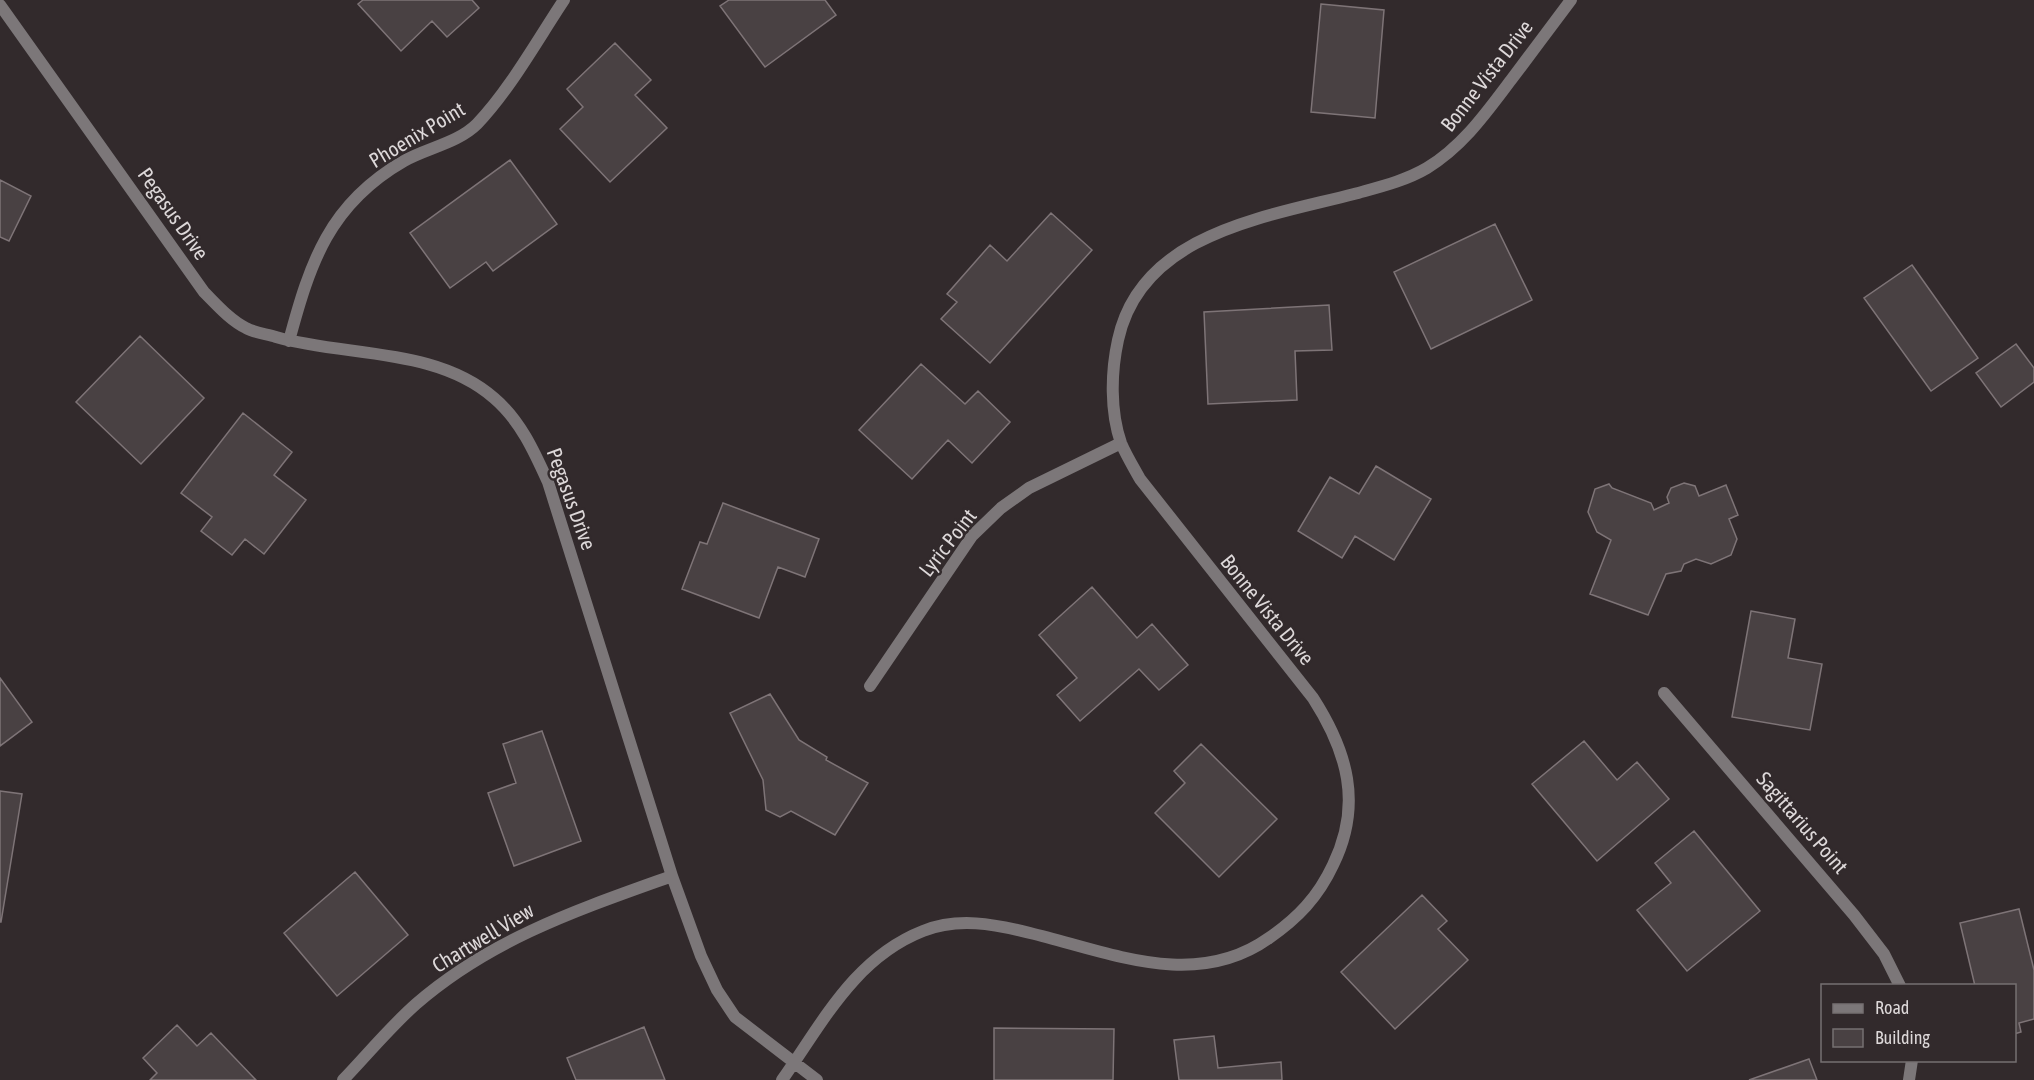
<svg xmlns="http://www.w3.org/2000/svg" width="2034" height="1080" font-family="'Asap Condensed',sans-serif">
  <rect width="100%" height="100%" fill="#322a2c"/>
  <!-- building -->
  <path fill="#494143" stroke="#7e7477" stroke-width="1.5" d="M 363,0 L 472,0 L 479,8 L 447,37 L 432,21 L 401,51 L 358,4 Z
    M 729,0 L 825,0 L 836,15 L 765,67 L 720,6 Z
    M 1321,4 L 1384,10 L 1375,118 L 1311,112 Z
    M 615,43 L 651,80 L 635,95 L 667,128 L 610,182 L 560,129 L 583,107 L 567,89 Z
    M 510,160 L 557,224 L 493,271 L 486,262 L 450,288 L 410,233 Z
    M 0,180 L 31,196 L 9,241 L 0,237 Z
    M 1051,213 L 1092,250 L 990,363 L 941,319 L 957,302 L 947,294 L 990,245 L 1007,261 Z
    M 1495,224 L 1532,300 L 1431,349 L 1394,272 Z
    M 1912,265 L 1978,358 L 1931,391 L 1864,298 Z
    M 1329,305 L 1332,350 L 1295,351 L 1297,400 L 1208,404 L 1204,312 Z
    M 140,336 L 204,398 L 141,464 L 76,402 Z
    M 2016,344 L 2034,368 L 2034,382 L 2001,407 L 1976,373 Z
    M 921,364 L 965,404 L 978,391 L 1010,422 L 972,463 L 948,440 L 912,479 L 859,430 Z
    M 243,413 L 292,452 L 274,475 L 306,500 L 264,554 L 245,539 L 232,555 L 201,531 L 212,517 L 181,493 Z
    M 1376,466 L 1431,499 L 1394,560 L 1355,536 L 1342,558 L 1298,531 L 1330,477 L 1359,494 Z
    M 1684,483 L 1695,486 L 1699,496 L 1726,485 L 1738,515 L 1729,519 L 1737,539 L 1731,555 L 1711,564 L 1696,559 L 1684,564 L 1681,571 L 1666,574 L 1648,615 L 1590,594 L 1611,540 L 1597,532 L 1588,512 L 1595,489 L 1609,484 L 1612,488 L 1651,503 L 1654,510 L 1669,503 L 1667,497 L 1671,488 Z
    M 723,503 L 819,539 L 805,577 L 778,567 L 759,618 L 682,589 L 700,542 L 707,544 Z
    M 1092,587 L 1137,638 L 1152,624 L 1188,665 L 1159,690 L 1139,669 L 1080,721 L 1057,695 L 1077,678 L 1039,635 Z
    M 1751,611 L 1795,619 L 1788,658 L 1822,664 L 1810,730 L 1732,717 Z
    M 0,678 L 32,722 L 0,746 Z
    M 770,694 L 799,740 L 827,757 L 826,760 L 868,783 L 835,835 L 791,811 L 780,817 L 766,810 L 763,780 L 730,713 Z
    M 542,731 L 581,841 L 514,866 L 488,793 L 516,783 L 503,744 Z
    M 1584,741 L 1617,780 L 1637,762 L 1669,799 L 1597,861 L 1532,784 Z
    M 1201,744 L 1277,819 L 1219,877 L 1155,813 L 1185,783 L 1174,771 Z
    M 0,791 L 22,794 L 1,922 L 0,922 Z
    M 1694,831 L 1760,911 L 1687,971 L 1637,910 L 1671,883 L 1655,863 Z
    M 355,872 L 408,935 L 337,996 L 284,933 Z
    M 1422,895 L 1447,921 L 1438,929 L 1468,960 L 1395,1029 L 1341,972 Z
    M 2019,909 L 2034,970 L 2034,1019 L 2019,1023 L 2021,1032 L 2014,1034 L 2014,986 L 1975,986 L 1960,923 Z
    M 177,1025 L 197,1046 L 211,1033 L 256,1080 L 150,1080 L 157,1073 L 143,1058 Z
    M 644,1027 L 665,1080 L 576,1080 L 567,1058 Z
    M 994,1028 L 1114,1029 L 1113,1080 L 994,1080 Z
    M 1214,1036 L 1218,1068 L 1281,1062 L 1282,1080 L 1179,1080 L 1174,1040 Z
    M 1809,1059 L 1817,1080 L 1749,1080 Z"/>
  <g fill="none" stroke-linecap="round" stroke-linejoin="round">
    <!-- street -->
    <path stroke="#7c7779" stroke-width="12" d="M 0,5 L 204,292 C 217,305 230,320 246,328 C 255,333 267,334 276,337 C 346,357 436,347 494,398 C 520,420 534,451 548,482 L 672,876 L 701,956 L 717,990 L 735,1017 L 817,1080
      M 289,341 C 310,263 329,204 404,161 C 427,148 458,143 477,124 C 509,91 538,39 564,0
      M 870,686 L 972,536 L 1001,508 L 1029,488 L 1121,443
      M 1664,693 L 1854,915 L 1884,954 L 1900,986
      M 343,1080 C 367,1055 390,1027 416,1004 C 492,938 580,909 672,876
      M 782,1080 C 822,1024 854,958 923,931 C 958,917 994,924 1030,933 C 1109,952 1195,991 1269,938 C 1298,918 1318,897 1333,865 C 1363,804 1347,751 1313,698 L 1140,479 C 1134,468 1126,455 1121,443 C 1110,411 1111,372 1118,340 C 1141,233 1266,217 1354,194 C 1379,187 1405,181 1427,168 C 1463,146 1486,113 1511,80 C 1531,53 1551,27 1571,0
      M 1909,1080 L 1912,1060"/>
  </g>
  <g text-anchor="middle" stroke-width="5" stroke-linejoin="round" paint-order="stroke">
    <!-- street labels -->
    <g font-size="21" fill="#ddd8d9" stroke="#322a2c">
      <text transform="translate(1487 76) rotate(-52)" y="7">Bonne Vista Drive</text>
      <text transform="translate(417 135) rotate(-31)" y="7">Phoenix Point</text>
      <text transform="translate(173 214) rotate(55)" y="7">Pegasus Drive</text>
      <text transform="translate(571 499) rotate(70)" y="7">Pegasus Drive</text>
      <text transform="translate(948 543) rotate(-52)" y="7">Lyric Point</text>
      <text transform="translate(1267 610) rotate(51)" y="7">Bonne Vista Drive</text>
      <text transform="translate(1802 823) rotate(49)" y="7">Sagittarius Point</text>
      <text transform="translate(483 938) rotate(-31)" y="7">Chartwell View</text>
    </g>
  </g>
  <!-- legend -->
  <rect x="1821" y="984" width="195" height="78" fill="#322a2c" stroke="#767071" stroke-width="1.5"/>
  <rect x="1833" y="1004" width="30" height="9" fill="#7c7779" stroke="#767071" stroke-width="1.5"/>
  <text x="1875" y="1014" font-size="18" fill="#ddd8d9">Road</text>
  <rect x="1833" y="1029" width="30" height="18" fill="#494143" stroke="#767071" stroke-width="1.5"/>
  <text x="1875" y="1044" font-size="18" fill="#ddd8d9">Building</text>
</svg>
